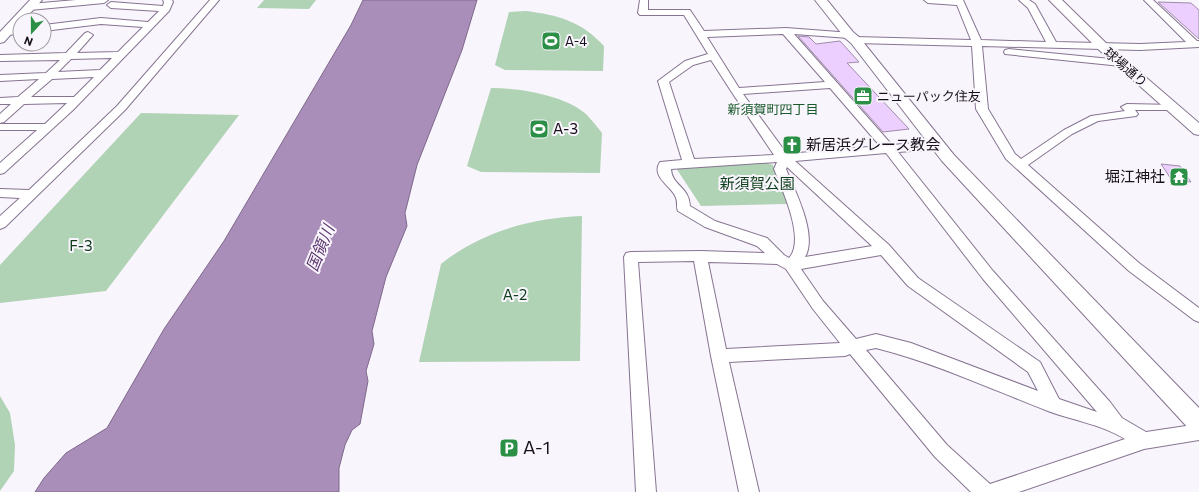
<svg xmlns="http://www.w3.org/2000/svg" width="1199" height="492" font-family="Commissioner,'Noto Sans JP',sans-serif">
  <rect width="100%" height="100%" fill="#f9f5fc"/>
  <!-- green -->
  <path fill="#b0d2b5" d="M 264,0 L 316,0 L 309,9 L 257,8 Z
    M 526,11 C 558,15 581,21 604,46 L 603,71 L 505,70 L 495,65 L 509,12 Z
    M 491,88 C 519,88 564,95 586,114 C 592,120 597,127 602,133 L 600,173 L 481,172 L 467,166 Z
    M 141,113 L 239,115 L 106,291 L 0,303 L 0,265 Z
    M 767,163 L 773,165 L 787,204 L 701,206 L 676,168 Z
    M 582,216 L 580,361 L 419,362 L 441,264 C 481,232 531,218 582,216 Z
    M 0,396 L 10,413 L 15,445 L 14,471 L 0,491 Z"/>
  <!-- water -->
  <path fill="#aa8eba" stroke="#7e688b" d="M 363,0 L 477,0 L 462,50 L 417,165 L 405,213 L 407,226 L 386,277 L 372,331 L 374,344 L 366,371 L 368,381 L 360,424 L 352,430 L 345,445 L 339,468 L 339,492 L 35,492 L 44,478 L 66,453 L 107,428 L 164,329 L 224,241 L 351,25 Z"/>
  <!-- building -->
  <path fill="#eccffe" stroke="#9f8cab" d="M 1158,2 L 1191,3 L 1199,10 L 1199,39 Z
    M 798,36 L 809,37 L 816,44 L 840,41 L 859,62 L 847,63 L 909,129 L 883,132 Z
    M 1161,164 L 1180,166 L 1191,182 L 1171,179 Z"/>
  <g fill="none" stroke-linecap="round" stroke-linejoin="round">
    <defs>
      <path id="minor" d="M 76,0 L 108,0 L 104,3 L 30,10 L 25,7 L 30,4 Z
        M 163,0 L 172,0 L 173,2 L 169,11 L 73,110 L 4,173 L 0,174 L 0,163 L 37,130 L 0,130 L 0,124 L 45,124 L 67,103 L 24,104 L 4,122 L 0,123 L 0,114 L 11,104 L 0,104 L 0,98 L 18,97 L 39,79 L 0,81 L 0,75 L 46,73 L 60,60 L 0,61 L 0,55 L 66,53 L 85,33 L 88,32 L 93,35 L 77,53 L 118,52 L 143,27 L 101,24 L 44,31 L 44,25 L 101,18 L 148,22 L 159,11 L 111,8 L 107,5 L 111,2 L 163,6 L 164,2 ZM 112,58 L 100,70 L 58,72 L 71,59 ZM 94,77 L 74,97 L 31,97 L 52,79 Z
        M 210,0 L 219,0 L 125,110 L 5,227 L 0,229 L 0,216 L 20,198 L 0,197 L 0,189 L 29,190 L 117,106 Z
        M 640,0 L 648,0 L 648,10 L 690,10 L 704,31 L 786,28 L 852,33 L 854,35 L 852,37 L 849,38 L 794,34 L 892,145 L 938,141 L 942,142 L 944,145 L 942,148 L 938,149 L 898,152 L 993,271 L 1110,402 L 1122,418 L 1146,432 L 1199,424 L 1199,440 L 1144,449 L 1019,492 L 971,492 L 935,457 L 850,354 L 845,356 L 729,362 L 759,492 L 739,492 L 711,356 L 694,261 L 638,262 L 656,492 L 636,492 L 624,257 L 626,253 L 631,252 L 700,251 L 765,253 L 757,246 L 705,227 L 678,211 C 676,207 678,203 676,198 C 673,187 650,177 660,162 L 682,160 L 658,81 L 685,61 L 708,54 L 684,15 L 640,15 L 638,13 ZM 783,34 L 825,82 L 739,88 L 707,37 ZM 711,60 L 731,91 L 774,155 L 694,159 L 669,82 L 693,65 ZM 830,88 L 880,146 L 787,154 L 743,94 ZM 886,153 L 983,279 L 1097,412 L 1059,399 L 1040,362 L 918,278 L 889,245 L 795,161 ZM 777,162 L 774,169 C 782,189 806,240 789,258 L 784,255 L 767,238 L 715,221 L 690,206 C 689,186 672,186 671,169 ZM 787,167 L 872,246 L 805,257 C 818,235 795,191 786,169 ZM 881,255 L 908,286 L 1028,372 L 1038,391 L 911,343 L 876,334 L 856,339 L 823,301 L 801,269 ZM 708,262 L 777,264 L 786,269 L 813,309 L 840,343 L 726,349 ZM 876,348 C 935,363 991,389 1048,411 C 1072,420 1103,425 1125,439 L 990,484 L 947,445 L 866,350 Z
        M 924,0 L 963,0 L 981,40 L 1046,42 L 1028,8 L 1019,0 L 1029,0 L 1035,4 L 1056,42 L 1140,44 L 1186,42 L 1144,0 L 1153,0 L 1197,41 L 1199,41 L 1199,47 L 1140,50 L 982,46 L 988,109 L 1015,154 L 1021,159 L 1064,130 L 1091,116 L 1125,111 L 1121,107 L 1127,104 L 1175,105 L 1177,107 L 1171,110 L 1135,110 L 1138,114 L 1136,116 L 1098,121 L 1072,134 L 1028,165 L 1139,263 L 1199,308 L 1199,322 L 1194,320 L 1129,271 L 1006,159 L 976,109 L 972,46 L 855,43 L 850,40 L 855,37 L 971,40 L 957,5 L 928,3 Z
        M 20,28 L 20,34 L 6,35 L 1,32 L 6,29 Z
        M 1009,49 L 1121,60 L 1126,63 L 1121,66 L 1005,54 L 1004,52 L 1005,50 Z"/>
      <path id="tertiary" d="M 30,0 L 42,0 L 24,20 L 20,20 L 20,24 L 4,42 L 0,43 L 0,32 Z
        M 815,0 L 827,0 L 853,32 L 859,37 L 954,155 L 1199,408 L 1199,434 L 1191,431 L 942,161 L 851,43 L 845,38 Z
        M 1049,0 L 1062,0 L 1106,43 L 1199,123 L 1199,135 L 1194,134 L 1098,49 Z"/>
    </defs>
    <!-- minor casing -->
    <use href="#minor" stroke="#867491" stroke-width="2"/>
    <!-- tertiary casing -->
    <use href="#tertiary" stroke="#867491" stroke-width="2"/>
    <!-- minor -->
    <use href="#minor" fill="#fff" fill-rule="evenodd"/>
    <!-- tertiary -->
    <use href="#tertiary" fill="#fff" fill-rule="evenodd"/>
  </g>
  <!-- icons -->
  <defs>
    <symbol id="stadium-square" viewBox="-11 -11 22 22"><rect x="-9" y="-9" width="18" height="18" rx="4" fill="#2b9046" stroke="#f9f5fc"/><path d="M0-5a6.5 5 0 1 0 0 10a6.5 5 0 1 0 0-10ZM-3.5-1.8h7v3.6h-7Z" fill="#fff"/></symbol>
    <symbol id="office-square" viewBox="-11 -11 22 22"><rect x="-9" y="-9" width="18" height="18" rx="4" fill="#2b9046" stroke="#f9f5fc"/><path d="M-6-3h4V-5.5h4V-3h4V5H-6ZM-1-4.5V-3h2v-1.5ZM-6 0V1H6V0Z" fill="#fff"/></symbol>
    <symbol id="church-square" viewBox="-11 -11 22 22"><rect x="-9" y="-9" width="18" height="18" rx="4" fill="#2b9046" stroke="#f9f5fc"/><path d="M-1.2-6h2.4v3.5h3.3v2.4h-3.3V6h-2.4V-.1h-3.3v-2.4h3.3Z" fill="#fff"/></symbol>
    <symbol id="temple-square" viewBox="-11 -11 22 22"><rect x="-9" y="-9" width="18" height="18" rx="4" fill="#2b9046" stroke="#f9f5fc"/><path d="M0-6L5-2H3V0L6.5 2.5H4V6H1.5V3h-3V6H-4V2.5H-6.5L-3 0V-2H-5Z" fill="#fff"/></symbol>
    <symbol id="parking-square" viewBox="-11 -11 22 22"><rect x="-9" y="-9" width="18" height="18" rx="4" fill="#2b9046" stroke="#f9f5fc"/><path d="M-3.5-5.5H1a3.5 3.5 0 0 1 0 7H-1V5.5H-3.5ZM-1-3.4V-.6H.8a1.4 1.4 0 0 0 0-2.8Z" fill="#fff"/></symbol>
  </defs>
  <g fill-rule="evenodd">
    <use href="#stadium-square" x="540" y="30" width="22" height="22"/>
    <use href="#office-square" x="852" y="85" width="22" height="22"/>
    <use href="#stadium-square" x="528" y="118" width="22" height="22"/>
    <use href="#church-square" x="781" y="134" width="22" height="22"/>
    <use href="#temple-square" x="1168" y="166" width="22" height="22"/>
    <use href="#parking-square" x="498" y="437" width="22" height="22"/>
  </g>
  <g text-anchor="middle" stroke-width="4" stroke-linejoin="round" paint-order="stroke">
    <!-- far-poi labels -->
    <g font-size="13" fill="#18111c" stroke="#f9f5fc" text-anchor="start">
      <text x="565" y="46">A-4</text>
      <text x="877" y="101">ニューパック住友</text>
    </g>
    <!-- far-street labels -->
    <g font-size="13" fill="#18111c" stroke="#f9f5fc">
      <text transform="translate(1126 67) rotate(41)" y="5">球場通り</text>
    </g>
    <!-- far-neighbourhood labels -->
    <g font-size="13" fill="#19592a" stroke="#f9f5fc">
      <text x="773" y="114">新須賀町四丁目</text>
    </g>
    <!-- poi labels -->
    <g font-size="15" fill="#18111c" stroke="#f9f5fc" text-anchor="start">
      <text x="553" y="134">A-3</text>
      <text x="806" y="150">新居浜グレース教会</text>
      <text x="1165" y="182" text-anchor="end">堀江神社</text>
    </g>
    <!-- park labels -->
    <g font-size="15" fill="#0d3d1a" stroke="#f9f5fc">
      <text x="757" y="189">新須賀公園</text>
      <text x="81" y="251">F-3</text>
      <text x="515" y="300">A-2</text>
    </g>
    <!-- water labels -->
    <g font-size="16" font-style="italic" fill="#5a366e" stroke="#f9f5fc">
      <text transform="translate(320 248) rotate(-68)" y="6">国領川</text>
    </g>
    <!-- near-poi labels -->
    <g font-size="18" fill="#18111c" stroke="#f9f5fc" text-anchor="start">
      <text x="523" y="454">A-1</text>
    </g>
  </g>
  <!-- north arrow -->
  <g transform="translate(32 32) rotate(201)"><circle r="19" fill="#f9f5fc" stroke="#9f9aa2"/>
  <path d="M0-3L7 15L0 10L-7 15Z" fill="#2b9046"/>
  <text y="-6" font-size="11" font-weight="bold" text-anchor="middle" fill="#18111c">N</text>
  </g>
</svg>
